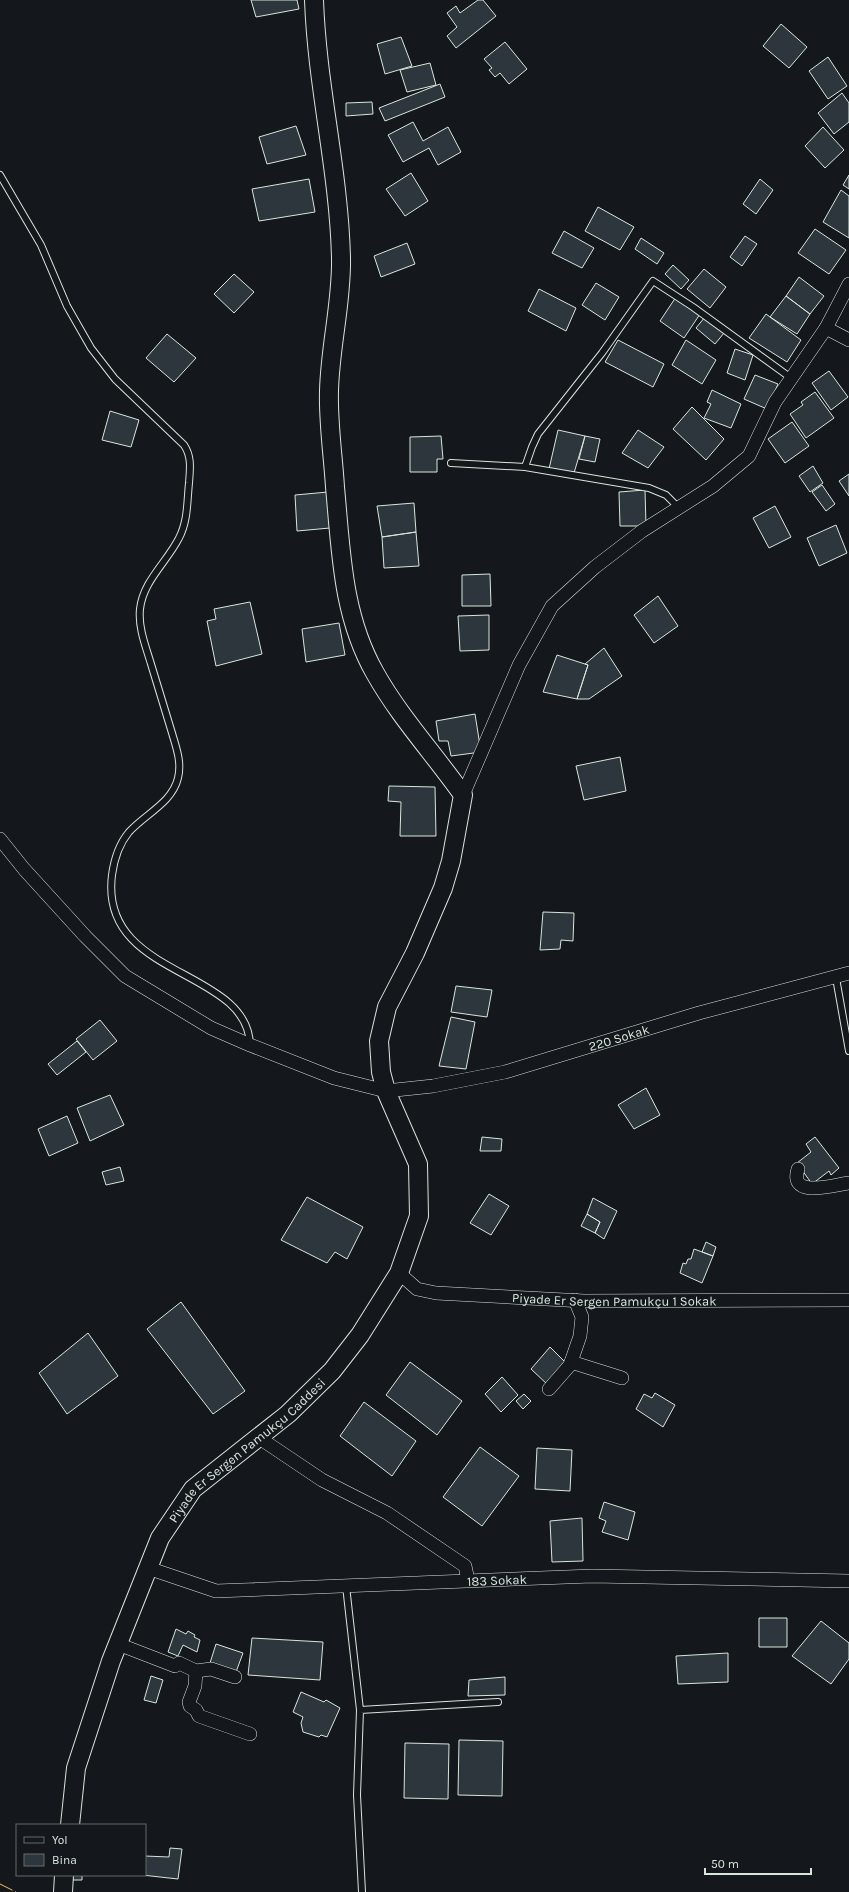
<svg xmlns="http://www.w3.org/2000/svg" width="849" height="1892" font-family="Karla,sans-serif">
  <rect width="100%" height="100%" fill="#14181c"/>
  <!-- building -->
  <path fill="#2c363c" stroke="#d8e6dc" d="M 251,0 L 297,0 L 299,9 L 256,17 Z
    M 478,0 L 483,0 L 496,16 L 456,48 L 447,36 L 457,27 L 447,13 L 456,6 L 460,13 Z
    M 781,24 L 807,47 L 789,68 L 763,46 Z
    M 401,37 L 412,66 L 385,74 L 377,44 Z
    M 505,42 L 527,69 L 509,84 L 500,73 L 495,77 L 489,70 L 492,68 L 484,59 Z
    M 828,57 L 847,86 L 828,99 L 809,71 Z
    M 430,63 L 436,85 L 407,92 L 400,70 Z
    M 440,84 L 445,97 L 385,121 L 379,108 Z
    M 842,93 L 849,103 L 849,122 L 834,134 L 818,113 Z
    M 372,102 L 373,114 L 346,116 L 346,103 Z
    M 413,122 L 423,141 L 448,127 L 461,152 L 438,165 L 429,148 L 403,162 L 388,135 Z
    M 296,126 L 306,155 L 267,164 L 259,137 Z
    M 823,127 L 844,150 L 825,168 L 805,146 Z
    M 411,173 L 428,201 L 405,216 L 386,189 Z
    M 849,175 L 849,189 L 843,185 Z
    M 309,179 L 315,212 L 259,221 L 252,189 Z
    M 760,179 L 773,190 L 756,214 L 743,204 Z
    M 841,190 L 849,196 L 849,238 L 823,222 Z
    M 598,207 L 634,227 L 620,250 L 585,231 Z
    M 815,229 L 846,250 L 829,274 L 798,253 Z
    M 564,231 L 594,248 L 582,268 L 552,253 Z
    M 745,236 L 757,244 L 742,266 L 730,257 Z
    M 641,238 L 664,253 L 657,264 L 635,249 Z
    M 407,243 L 415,264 L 381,277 L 374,256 Z
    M 673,265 L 689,280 L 681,289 L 665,274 Z
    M 704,269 L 726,287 L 710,308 L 687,289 Z
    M 234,274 L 254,292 L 234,313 L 214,294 Z
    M 799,277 L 824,296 L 810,314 L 786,296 Z
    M 596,283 L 619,297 L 605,320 L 582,305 Z
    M 539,289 L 576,308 L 566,331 L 528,311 Z
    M 786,296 L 810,314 L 797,334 L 770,317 Z
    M 676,297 L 700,314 L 684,338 L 660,321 Z
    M 766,314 L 801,340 L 787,362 L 749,338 Z
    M 705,317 L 724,333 L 715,344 L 696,328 Z
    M 167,334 L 196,358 L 174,382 L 146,358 Z
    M 618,340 L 664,364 L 653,387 L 605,362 Z
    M 686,340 L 716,360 L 702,384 L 672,365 Z
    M 735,349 L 753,355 L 745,380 L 727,373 Z
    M 829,371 L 848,397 L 831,410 L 812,383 Z
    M 755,375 L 778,384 L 767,409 L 744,399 Z
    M 712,390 L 741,404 L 731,428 L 704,418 L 711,404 L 707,402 Z
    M 815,392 L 834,418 L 806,438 L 790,414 L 803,405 L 801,402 Z
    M 692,407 L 724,439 L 706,460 L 673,429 Z
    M 110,411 L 139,420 L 131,447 L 102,440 Z
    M 792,422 L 809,446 L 785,463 L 768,439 Z
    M 558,430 L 585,436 L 574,473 L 549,469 Z
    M 638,430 L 664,447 L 648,468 L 622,453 Z
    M 441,436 L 443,459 L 437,459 L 437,472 L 410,472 L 410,437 Z
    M 585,436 L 600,439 L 595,462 L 579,459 Z
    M 813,466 L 823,483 L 810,492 L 799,476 Z
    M 849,474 L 849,496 L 839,481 Z
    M 822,485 L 835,504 L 826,511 L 812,492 Z
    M 645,490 L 646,526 L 620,526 L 619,492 Z
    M 328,492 L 330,528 L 297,531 L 295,495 Z
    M 414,503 L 416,532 L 382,537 L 377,506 Z
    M 775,506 L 791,537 L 769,548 L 753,518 Z
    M 836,525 L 847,553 L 819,566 L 807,538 Z
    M 416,532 L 419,566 L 384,568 L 382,537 Z
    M 490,574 L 491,606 L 462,606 L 462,575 Z
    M 658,596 L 678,626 L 654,643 L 634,615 Z
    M 250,602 L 262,654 L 216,666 L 207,621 L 216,619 L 214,609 Z
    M 489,615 L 489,650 L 460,651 L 458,616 Z
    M 339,623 L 345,655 L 306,662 L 302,629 Z
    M 604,648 L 622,676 L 589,699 L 577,699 L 588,665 L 585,664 Z
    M 557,655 L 588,665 L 577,699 L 543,692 Z
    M 475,714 L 481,752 L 451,756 L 448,741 L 439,741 L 436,721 Z
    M 620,757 L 626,791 L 584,800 L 576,766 Z
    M 389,786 L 435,787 L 436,836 L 400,836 L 401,802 L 388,801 Z
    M 543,912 L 574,913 L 573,941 L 561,940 L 560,949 L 540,950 Z
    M 456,986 L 492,990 L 487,1017 L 451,1012 Z
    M 451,1017 L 475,1022 L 466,1069 L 439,1066 Z
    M 100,1020 L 117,1041 L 93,1060 L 76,1039 Z
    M 77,1041 L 86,1052 L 57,1075 L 48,1064 Z
    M 646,1088 L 660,1115 L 634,1129 L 618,1105 Z
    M 110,1095 L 124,1125 L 90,1141 L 77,1108 Z
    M 67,1116 L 78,1143 L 49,1156 L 38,1129 Z
    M 482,1137 L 502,1139 L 501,1151 L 480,1151 Z
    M 815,1137 L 839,1168 L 831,1175 L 829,1171 L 812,1184 L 797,1163 L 811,1152 L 806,1144 Z
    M 120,1167 L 124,1181 L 106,1185 L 102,1172 Z
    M 489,1194 L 509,1206 L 491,1235 L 470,1223 Z
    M 307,1197 L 363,1227 L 347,1259 L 335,1252 L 327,1263 L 281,1240 Z
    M 593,1198 L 617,1211 L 604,1239 L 595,1233 L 600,1222 L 587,1214 Z
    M 587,1214 L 600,1222 L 595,1233 L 581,1226 Z
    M 706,1242 L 716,1247 L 713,1256 L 702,1252 Z
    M 694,1249 L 713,1256 L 702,1283 L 680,1273 L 683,1263 L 686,1264 L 688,1259 L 691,1259 Z
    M 181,1302 L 245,1391 L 213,1414 L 147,1329 Z
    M 88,1333 L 118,1376 L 67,1414 L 39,1373 Z
    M 550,1347 L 567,1364 L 549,1386 L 531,1369 Z
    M 410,1362 L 462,1401 L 437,1435 L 386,1395 Z
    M 502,1377 L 518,1395 L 501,1412 L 485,1394 Z
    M 655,1393 L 675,1405 L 663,1427 L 636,1409 L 644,1394 L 652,1398 Z
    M 524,1394 L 531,1401 L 523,1409 L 516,1401 Z
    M 364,1402 L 416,1441 L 392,1476 L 340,1436 Z
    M 480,1447 L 519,1476 L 482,1526 L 443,1497 Z
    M 537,1448 L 572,1450 L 570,1491 L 535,1489 Z
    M 604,1502 L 635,1512 L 628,1540 L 602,1532 L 606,1521 L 599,1518 Z
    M 582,1518 L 583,1561 L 552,1562 L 550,1521 Z
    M 759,1618 L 787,1618 L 787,1647 L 759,1647 Z
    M 821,1621 L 849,1643 L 849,1659 L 831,1684 L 792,1656 Z
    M 176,1629 L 186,1634 L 188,1631 L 195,1635 L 194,1637 L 200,1640 L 197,1652 L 183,1645 L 178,1656 L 168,1652 Z
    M 252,1638 L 323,1642 L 320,1680 L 248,1675 Z
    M 216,1644 L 243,1653 L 236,1672 L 210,1663 Z
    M 728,1653 L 728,1682 L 678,1684 L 676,1656 Z
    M 151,1676 L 163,1680 L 156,1703 L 144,1700 Z
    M 505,1677 L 505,1695 L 468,1696 L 469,1680 Z
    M 301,1692 L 324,1702 L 326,1700 L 340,1708 L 327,1737 L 321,1735 L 319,1737 L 303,1732 L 301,1723 L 303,1717 L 293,1712 Z
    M 459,1740 L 503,1741 L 502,1796 L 458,1795 Z
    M 405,1743 L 449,1744 L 448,1799 L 404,1798 Z
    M 170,1848 L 182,1849 L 178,1879 L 142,1875 L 145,1875 L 145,1856 L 169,1857 Z
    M 72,1875 L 82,1875 L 82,1880 L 71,1880 Z"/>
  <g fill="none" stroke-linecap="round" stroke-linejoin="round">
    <defs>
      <path id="lane" d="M 0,175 L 41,245 L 67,306 L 91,348 L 115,379 L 184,445 C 192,457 190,469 189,483 C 187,502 188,521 179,538 C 167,562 143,581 140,609 C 138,628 146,647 151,664 C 158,687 165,710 172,733 C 176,747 182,762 178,778 C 172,803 145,814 129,832 C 119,844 114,860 112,875 C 99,979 248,967 250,1045
        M 451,463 L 525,467 L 649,488 L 666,495 L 679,508
        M 525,467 L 532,447 L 538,434 L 602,353 L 653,281 L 693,307 L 791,378
        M 836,978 L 849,1051
        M 346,1586 L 360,1710 L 357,1795 L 362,1892
        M 360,1710 L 498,1702"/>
      <g id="street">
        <path d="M 826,328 L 849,340"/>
        <path d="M 463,795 L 519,665 L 552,606 L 595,567 L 642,531 L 713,486 L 749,456 L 775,402 L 826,328 L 849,284"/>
        <path id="s1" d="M 0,839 L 24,869 L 85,936 L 125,976 L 211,1028 L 250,1045 L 334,1078 L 386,1091 L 433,1086 L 505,1072 L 699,1013 L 849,973"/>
        <path d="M 798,1169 C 788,1200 837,1184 849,1183"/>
        <path id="s2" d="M 399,1273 L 417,1289 L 436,1293 L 584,1301 L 849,1300"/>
        <path d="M 571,1362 L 622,1378"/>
        <path d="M 549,1389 L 570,1365 L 580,1336 L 582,1317 L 575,1300"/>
        <path d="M 258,1437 L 322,1480 L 387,1513 L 465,1566 L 468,1580"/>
        <path id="s3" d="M 148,1568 L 216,1591 L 592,1576 L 849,1581"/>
        <path d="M 118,1644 L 175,1666 L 179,1663 L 196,1671 L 211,1669 L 235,1677"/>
        <path d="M 196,1671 L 195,1686 L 189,1702 L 190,1706 L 196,1710 L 199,1716 L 250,1734"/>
      </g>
      <g id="secondary">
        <path id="s4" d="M 70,1825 L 76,1768 L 111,1661 L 160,1538 L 193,1489 L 288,1414 L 332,1371 L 360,1335 L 399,1273 L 419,1216 L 418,1164 L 386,1091 L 381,1072 L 379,1041 L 387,1007 L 415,953 L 443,888 L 451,861 L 463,795 C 434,754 399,716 375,673 C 342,615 341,551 335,487 C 333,455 328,422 329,391 C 330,346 342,302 341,258 C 339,171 317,87 314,0"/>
        <path d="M 63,1892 L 64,1875"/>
      </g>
    </defs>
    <!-- lane casing -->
    <use href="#lane" stroke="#d8e6dc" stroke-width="8"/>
    <!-- street casing -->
    <use href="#street" stroke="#d8e6dc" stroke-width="14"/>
    <!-- secondary casing -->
    <use href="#secondary" stroke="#d8e6dc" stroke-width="20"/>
    <!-- lane -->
    <use href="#lane" stroke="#14181c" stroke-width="6"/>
    <!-- street -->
    <use href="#street" stroke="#14181c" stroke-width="13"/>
    <!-- secondary -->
    <use href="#secondary" stroke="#14181c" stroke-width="18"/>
    <!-- power -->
    <path stroke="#ffb74d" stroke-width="1" stroke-dasharray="14 3 2 3" stroke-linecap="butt" d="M 0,1884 L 16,1892"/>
  </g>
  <g text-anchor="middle" stroke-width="3" stroke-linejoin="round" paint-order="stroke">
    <!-- street labels -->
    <g font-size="13" fill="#d8e6dc" stroke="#14181c">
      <text dy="5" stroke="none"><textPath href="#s1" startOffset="712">220 Sokak</textPath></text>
      <text dy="5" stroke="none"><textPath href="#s2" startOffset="222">Piyade Er Sergen Pamukçu 1 Sokak</textPath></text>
      <text dy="5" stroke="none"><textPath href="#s4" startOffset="427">Piyade Er Sergen Pamukçu Caddesi</textPath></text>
      <text dy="5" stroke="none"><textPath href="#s3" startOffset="353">183 Sokak</textPath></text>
    </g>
  </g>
  <!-- legend -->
  <rect x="16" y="1824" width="130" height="52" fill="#14181c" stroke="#626a69"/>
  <rect x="24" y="1837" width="20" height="6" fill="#14181c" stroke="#626a69"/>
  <text x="52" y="1844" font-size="12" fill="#d8e6dc">Yol</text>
  <rect x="24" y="1854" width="20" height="12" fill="#2c363c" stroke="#626a69"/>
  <text x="52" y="1864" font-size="12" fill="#d8e6dc">Bina</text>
  <!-- scale -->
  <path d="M705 1868v6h106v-6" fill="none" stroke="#d8e6dc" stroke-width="2"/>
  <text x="711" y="1868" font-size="12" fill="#d8e6dc" stroke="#14181c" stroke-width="3" paint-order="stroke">50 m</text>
</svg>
